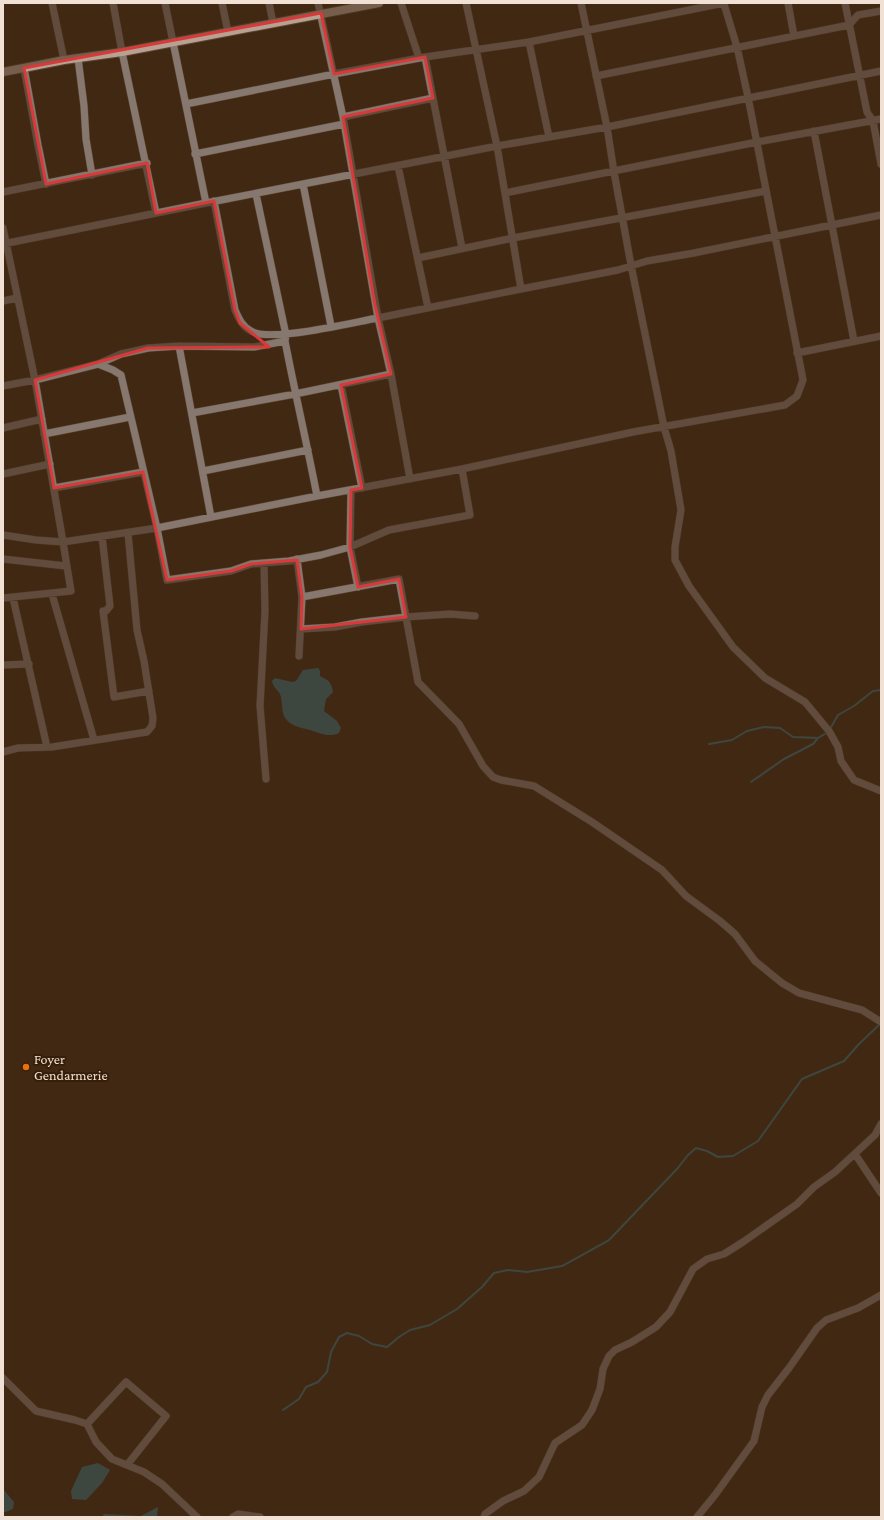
<svg xmlns="http://www.w3.org/2000/svg" width="884" height="1520" font-family="'Crimson Pro',serif">
  <rect width="100%" height="100%" fill="#412813"/>
  <!-- water -->
  <path fill="#396d78" d="M 318,668 L 320,671 L 320,676 C 329,681 331,681 333,692 L 326,699 L 324,711 L 337,721 L 341,728 L 339,733 C 328,738 320,733 310,730 C 300,727 292,727 285,718 C 281,711 283,702 280,694 C 277,689 273,687 272,681 L 275,678 L 292,682 L 296,681 L 303,670 Z
    M 98,1463 L 110,1470 L 102,1483 L 86,1500 L 72,1499 L 71,1491 L 82,1467 Z
    M 3,1489 L 14,1502 L 13,1509 L 3,1513 Z
    M 158,1507 L 157,1517 L 102,1517 L 104,1514 L 141,1516 Z"/>
  <g fill="none" stroke-linecap="round" stroke-linejoin="round">
    <!-- stream -->
    <path stroke="#396d78" stroke-width="2" d="M 830,729 L 838,715 L 854,706 L 873,691 L 881,690
      M 709,744 L 732,740 L 747,731 L 764,727 L 780,728 L 793,737 L 818,738 L 828,732
      M 751,782 L 784,759 L 813,744 L 818,738
      M 283,1410 L 299,1399 L 306,1387 L 318,1382 L 327,1372 L 331,1352 L 339,1337 L 347,1333 L 359,1336 L 372,1344 L 387,1347 L 399,1337 L 410,1330 L 430,1325 L 457,1309 L 482,1287 L 494,1273 L 508,1270 L 527,1272 L 562,1266 L 609,1240 L 677,1169 L 688,1155 L 696,1148 L 707,1151 L 718,1157 L 733,1156 L 758,1141 L 802,1079 L 844,1061 L 859,1044 L 880,1024"/>
    <defs>
      <path id="street" d="M 52,3 L 64,60
        M 113,3 L 122,52 L 156,213
        M 165,3 L 206,203
        M 222,3 L 228,32
        M 269,3 L 273,23
        M 318,3 L 343,117 L 378,318 L 521,289 L 497,146 L 466,3
        M 401,3 L 419,58
        M 581,3 L 607,127 L 614,172 L 631,265 L 664,427 L 671,451 L 681,510 L 675,547 L 675,560 L 689,586 L 733,647 L 765,678 L 805,702 L 829,731 L 838,747 L 841,761 L 854,780 L 881,791
        M 788,3 L 794,36
        M 845,3 L 867,112 L 873,121 L 881,164
        M 529,42 L 724,3
        M 425,57 L 462,248
        M 78,58 L 84,106 L 86,139 L 92,175
        M 24,68 L 38,145 L 46,184
        M 596,76 L 849,25 L 858,15 L 881,11
        M 186,104 L 334,74 L 425,57 L 529,42 L 549,137
        M 343,117 L 433,98
        M 814,131 L 854,341
        M 195,154 L 344,124
        M 398,166 L 428,308
        M 303,184 L 331,326
        M 3,192 L 147,163
        M 505,193 L 757,142 L 881,119
        M 256,194 L 286,335 L 285,341 C 295,393 307,444 317,496
        M 214,201 L 235,310 C 239,319 242,326 251,331 C 269,343 354,322 378,318 L 391,374 L 410,479
        M 3,228 L 35,380 L 63,542 L 71,591 L 3,598
        M 3,244 L 206,203 L 497,146 L 607,127 L 881,71
        M 418,258 L 513,238 L 766,191
        M 521,289 L 618,270 L 647,261 L 694,253 L 881,215
        M 3,301 L 17,298
        M 179,346 L 211,517
        M 797,353 L 881,336
        M 98,364 L 121,354 L 148,348 L 179,346 L 254,347 L 285,341
        M 341,385 L 362,488
        M 3,386 L 35,380 L 98,364 L 113,370 L 121,375 L 157,528 L 317,496 L 462,469 L 633,432 L 785,405 L 797,396 L 803,380 L 748,97 L 737,47 L 724,4
        M 192,413 L 295,394 L 391,374
        M 3,428 L 42,419
        M 44,434 L 130,417
        M 203,471 L 308,450
        M 3,474 L 50,464
        M 54,488 L 143,472
        M 351,490 L 350,547 L 358,587
        M 3,535 L 36,540 L 63,542 L 157,528 L 167,580 L 231,571 L 251,564 L 289,561 L 321,555 L 350,547 L 389,530 L 470,515 L 462,469
        M 102,536 L 110,606 L 106,611 L 103,611 L 114,697 L 149,691
        M 3,559 L 66,566
        M 297,559 L 302,597 L 299,656
        M 264,563 L 265,611 L 260,706 L 266,779
        M 52,594 L 94,740
        M 302,597 L 399,579 L 418,682 L 459,724 L 483,766 L 493,777 L 501,780 L 534,786 L 592,822 L 662,870 L 686,896 L 720,921 L 735,934 L 755,961 L 782,983 L 799,993 L 862,1010 L 881,1022
        M 13,598 L 47,747
        M 301,629 L 335,627 L 362,622 L 406,617 L 450,614 L 475,616
        M 3,665 L 29,664
        M 3,752 L 18,748 L 52,747 L 147,732 L 152,726 L 153,718 L 144,661 L 137,630 L 128,533
        M 855,1154 L 881,1193
        M 3,1378 L 36,1411 L 75,1420 L 87,1424 L 96,1442 L 112,1459 L 144,1472 L 162,1484 L 197,1517
        M 87,1424 L 126,1382 L 166,1416 L 127,1465
        M 233,1517 L 238,1514 L 260,1517
        M 484,1517 L 485,1514 L 503,1501 L 524,1491 L 539,1477 L 555,1443 L 582,1425 L 592,1410 L 600,1389 L 603,1369 L 609,1356 L 615,1350 L 632,1342 L 656,1327 L 670,1312 L 693,1269 L 707,1259 L 724,1254 L 743,1242 L 797,1204 L 814,1187 L 835,1172 L 875,1135 L 881,1124
        M 697,1517 L 715,1495 L 754,1441 L 762,1407 L 768,1395 L 789,1368 L 817,1328 L 826,1320 L 858,1308 L 881,1295"/>
      <path id="secondary" d="M 3,72 L 64,60 L 122,52 L 379,3"/>
    </defs>
    <!-- street casing -->
    <use href="#street" stroke="#5d4632" stroke-width="8"/>
    <!-- secondary casing -->
    <use href="#secondary" stroke="#5d4632" stroke-width="10"/>
    <!-- street -->
    <use href="#street" stroke="#86776f" stroke-width="7"/>
    <!-- secondary -->
    <use href="#secondary" stroke="#b8a093" stroke-width="8"/>
  </g>
  <!-- marked area -->
  <path d="M0 0H884V1520H0ZM 321,13 L 334,74 L 425,57 L 433,98 L 343,117 L 375,305 L 391,374 L 341,385 L 362,488 L 351,490 L 350,547 L 358,587 L 399,579 L 406,617 L 301,629 L 302,597 L 297,560 L 251,564 L 231,571 L 167,580 L 143,472 L 54,488 L 35,380 L 148,348 L 269,347 L 240,323 L 235,310 L 214,201 L 156,213 L 147,163 L 46,184 L 24,68 Z" fill="#412813" fill-opacity=".55" fill-rule="evenodd"/>
  <path fill="none" stroke="#d93a39" stroke-width="3" stroke-linejoin="round" d="M 321,13 L 334,74 L 425,57 L 433,98 L 343,117 L 375,305 L 391,374 L 341,385 L 362,488 L 351,490 L 350,547 L 358,587 L 399,579 L 406,617 L 301,629 L 302,597 L 297,560 L 251,564 L 231,571 L 167,580 L 143,472 L 54,488 L 35,380 L 148,348 L 269,347 L 240,323 L 235,310 L 214,201 L 156,213 L 147,163 L 46,184 L 24,68 Z"/>
  <!-- markers -->
  <circle fill="#e8710a" stroke="#361e09" stroke-width="1.5" cx="26" cy="1067" r="4"/>
  <g text-anchor="middle" stroke-width="4" stroke-linejoin="round" paint-order="stroke">
    <!-- poi labels -->
    <g font-size="14" fill="#f1e1d4" stroke="#361e09" text-anchor="start">
      <text x="34" y="1064">Foyer<tspan x="34" dy="16">Gendarmerie</tspan></text>
    </g>
  </g>
  <!-- border -->
  <rect width="884" height="1520" fill="none" stroke="#f1e1d4" stroke-width="8"/>
</svg>
